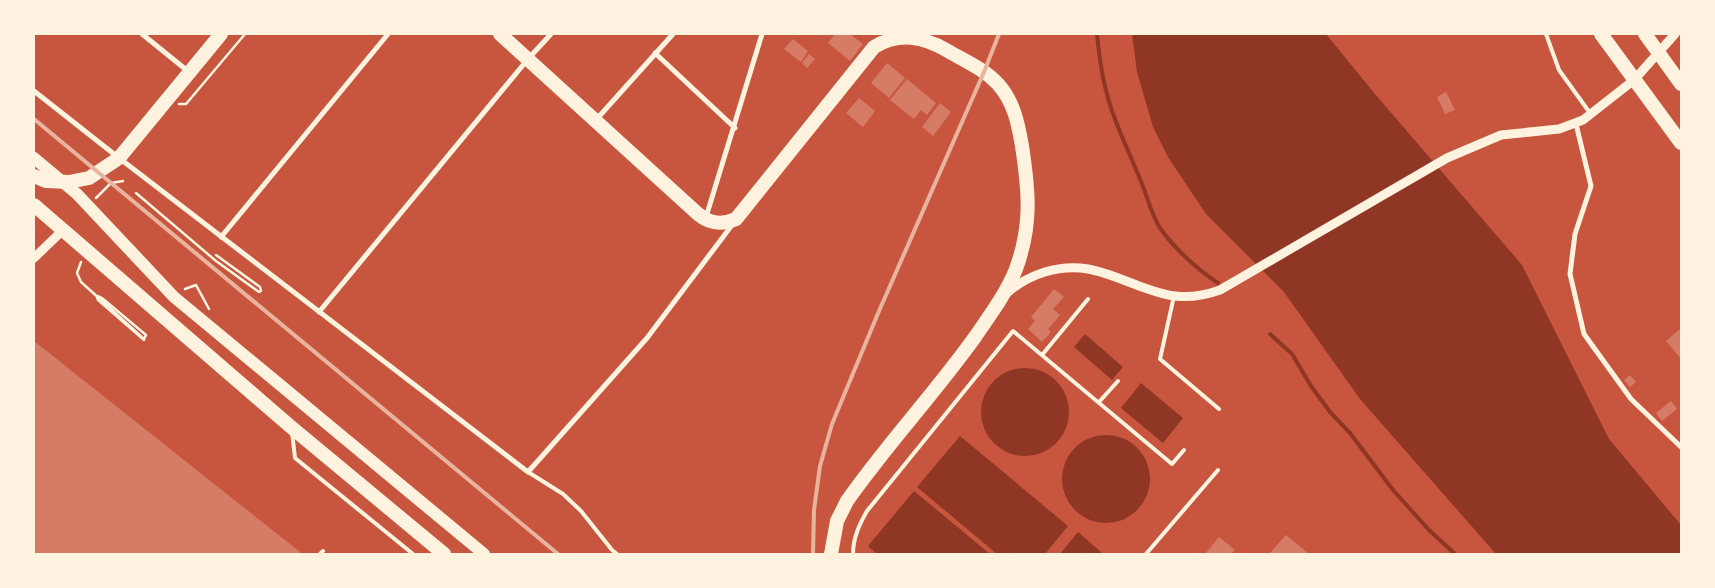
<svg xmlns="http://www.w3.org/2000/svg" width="1715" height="588" font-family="Literata,serif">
  <rect width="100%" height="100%" fill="#c8553d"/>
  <!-- water -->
  <path fill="#8f3625" d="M 1132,34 L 1326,34 L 1375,94 L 1522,265 L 1609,439 L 1681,525 L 1681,554 L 1496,554 L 1360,399 L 1284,292 L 1206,214 L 1168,157 L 1153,127 L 1137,72 Z
    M 1085,334 L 1123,367 L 1112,380 L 1074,347 Z
    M981 412a44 44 0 1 1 88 0a44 44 0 1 1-88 0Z
    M 1141,383 L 1183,418 L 1163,443 L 1121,408 Z
    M1062 479a44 44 0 1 1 88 0a44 44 0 1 1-88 0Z
    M 960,436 L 1068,526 L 1045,554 L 997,554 L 917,487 Z
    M 914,491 L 990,554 L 877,554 L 868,546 Z
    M 1078,532 L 1101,552 L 1100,554 L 1060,554 Z"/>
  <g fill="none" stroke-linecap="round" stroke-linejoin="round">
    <!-- stream -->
    <path stroke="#8f3625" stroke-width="4" d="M 1097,34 C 1099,54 1101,74 1107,94 C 1114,123 1129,151 1140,179 C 1147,195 1151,214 1160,228 C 1174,248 1198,270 1218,283
      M 1270,334 L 1292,354 L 1311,386 L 1330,412 L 1350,433 L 1393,490 L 1429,530 L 1455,554"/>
  </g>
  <!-- building -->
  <path fill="#d67c66" d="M 835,34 L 850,34 L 863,44 L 850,61 L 828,43 Z
    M 793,39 L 808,51 L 801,62 L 784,49 Z
    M 809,54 L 815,59 L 807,68 L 802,63 Z
    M 887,63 L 905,78 L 889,98 L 871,83 Z
    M 907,79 L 936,103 L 927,115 L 921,110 L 914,119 L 890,100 Z
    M 1446,92 L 1455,110 L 1445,114 L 1437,97 Z
    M 859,98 L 875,111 L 863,127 L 846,113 Z
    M 940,103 L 951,112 L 933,136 L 922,127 Z
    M 1054,289 L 1064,297 L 1053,309 L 1060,315 L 1048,329 L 1051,332 L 1042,342 L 1028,329 L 1035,321 L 1031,317 Z
    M 1681,328 L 1681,359 L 1666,341 Z
    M 34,341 L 300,552 L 299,554 L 34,554 Z
    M 1630,375 L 1636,382 L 1630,387 L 1624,380 Z
    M 1671,401 L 1677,409 L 1662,421 L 1656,413 Z
    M 1286,535 L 1309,554 L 1269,554 Z
    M 1219,537 L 1235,550 L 1231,554 L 1205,554 Z"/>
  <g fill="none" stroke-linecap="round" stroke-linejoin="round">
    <!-- path -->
    <path stroke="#fff3e0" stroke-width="2.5" d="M 179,104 L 186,104 L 245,34
      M 136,193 L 216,261 L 259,292 L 261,291 L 260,287 L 216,255
      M 96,198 L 111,183 L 123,181
      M 81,262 L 77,273 L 81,282 L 144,339 L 146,335 L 102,298 L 98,296 L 97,298 L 98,300 L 144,340
      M 185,289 L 196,285 L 209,309"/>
    <!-- service -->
    <path stroke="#fff3e0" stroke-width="4" d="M 1546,34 L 1559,70 L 1590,113
      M 1174,296 L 1160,359 L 1219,409
      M 1042,355 L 1088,299
      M 1099,402 L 1118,381
      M 292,432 L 295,458 L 413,554
      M 528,472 L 563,494 L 581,511 L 612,550 L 617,554
      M 320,554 L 323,551
      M 853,554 C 853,538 859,525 867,511 L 1013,331 L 1172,464 L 1184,450
      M 1146,554 L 1218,470"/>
    <!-- minor -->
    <path stroke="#fff3e0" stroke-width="5" d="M 142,34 L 189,72
      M 655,53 L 735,128
      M 34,91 L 119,158 L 528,472 L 647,338 L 732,225
      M 595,121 L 673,34
      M 1576,124 L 1591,186 L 1575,234 L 1570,274 L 1584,334 L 1631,399 L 1681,447
      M 706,217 L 762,34
      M 221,237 L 388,34
      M 319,312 L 528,59 L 551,34"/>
    <!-- tertiary -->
    <path stroke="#fff3e0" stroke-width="9" d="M 34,258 L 63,230
      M 1007,293 C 1029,274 1059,264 1088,269 C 1105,272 1123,280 1139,286 C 1151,290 1163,295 1175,296 C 1191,298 1206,295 1220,290 L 1447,158 L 1501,135 L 1559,129 L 1583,120 L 1634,80 L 1675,34"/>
    <!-- primary -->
    <path stroke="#fff3e0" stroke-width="12" d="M 34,158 L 77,194 L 174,297 L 484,554"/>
    <!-- trunk -->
    <path stroke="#fff3e0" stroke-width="14" d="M 500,34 L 698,214 C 710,224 722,225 736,219 L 874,47 C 899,32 923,36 948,51 C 965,61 984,69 998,84 C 1014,102 1018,123 1022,146 C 1029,192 1032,225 1016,269 C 1006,294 990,315 975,337 C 935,393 887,444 847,501 L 837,521 L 831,554
      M 1601,34 L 1681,143
      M 1645,34 L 1681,84
      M 34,176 L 46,181 L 69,182 L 89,178 L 119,158 L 221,34
      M 34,205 L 291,427 L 444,554"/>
    <!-- rail -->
    <path stroke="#e9b49f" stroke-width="4" d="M 34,119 L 558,554
      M 813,554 L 814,510 L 820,466 L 832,424 L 879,311 L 984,72 L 999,34"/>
  </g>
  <!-- border -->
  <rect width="1715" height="588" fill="none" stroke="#fff3e0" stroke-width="70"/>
</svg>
